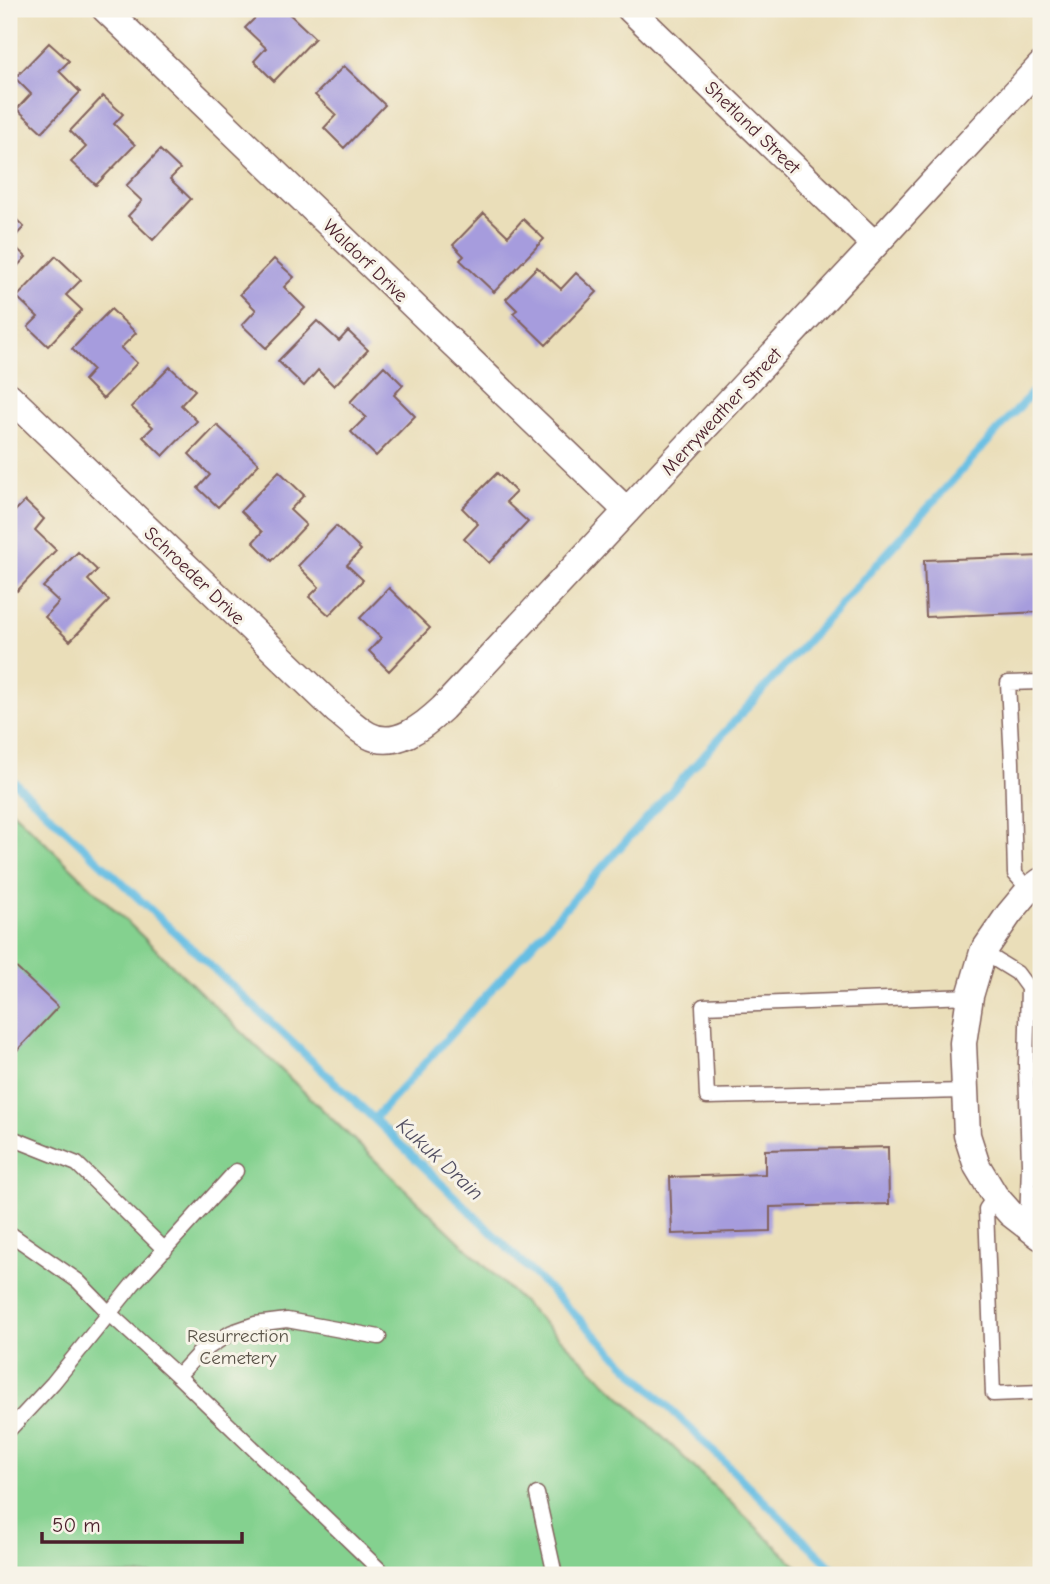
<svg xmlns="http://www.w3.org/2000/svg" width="1050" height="1584" font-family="'Comic Neue',sans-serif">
  <rect width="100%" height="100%" fill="#f7f3e8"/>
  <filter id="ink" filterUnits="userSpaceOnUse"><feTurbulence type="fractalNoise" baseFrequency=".0143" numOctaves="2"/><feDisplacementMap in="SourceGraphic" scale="14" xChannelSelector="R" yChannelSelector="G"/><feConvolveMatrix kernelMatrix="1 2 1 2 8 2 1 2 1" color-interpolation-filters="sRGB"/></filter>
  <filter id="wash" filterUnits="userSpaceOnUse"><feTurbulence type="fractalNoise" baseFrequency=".00686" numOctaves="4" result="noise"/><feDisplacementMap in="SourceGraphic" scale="28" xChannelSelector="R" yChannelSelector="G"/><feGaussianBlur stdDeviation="1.57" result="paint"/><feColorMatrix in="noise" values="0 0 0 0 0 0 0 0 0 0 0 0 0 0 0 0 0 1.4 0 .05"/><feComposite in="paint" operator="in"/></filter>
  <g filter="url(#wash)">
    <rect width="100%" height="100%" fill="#eadeb9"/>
    <!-- green -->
    <path fill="#84d18f" stroke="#67785d" stroke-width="2" d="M 9,808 L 806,1575 L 9,1575 Z"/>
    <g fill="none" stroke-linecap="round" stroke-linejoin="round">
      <!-- stream -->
      <path stroke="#66bee3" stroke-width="8" d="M 9,777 L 374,1119 L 480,1221 L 839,1575
        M 374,1119 L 1041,383"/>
    </g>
    <g id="blocks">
      <!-- building -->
      <path fill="#a69cdd" d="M 264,9 L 284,9 L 315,38 L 274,81 L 254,61 L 266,48 L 245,28 Z
        M 49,43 L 69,61 L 59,71 L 80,92 L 42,132 L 17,109 L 31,94 L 15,78 Z
        M 344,66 L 385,105 L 344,148 L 324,128 L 336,115 L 315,95 Z
        M 103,96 L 123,114 L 114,124 L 135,145 L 96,185 L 71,162 L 86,147 L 70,131 Z
        M 160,150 L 180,169 L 170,179 L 191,199 L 153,240 L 128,216 L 142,201 L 126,186 Z
        M 9,212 L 24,227 L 10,242 L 26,257 L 9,275 Z
        M 484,213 L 508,236 L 523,219 L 544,239 L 494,292 L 460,260 L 464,256 L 453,245 Z
        M 56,256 L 81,280 L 66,295 L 82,310 L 48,346 L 28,327 L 38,317 L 17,297 Z
        M 274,259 L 294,277 L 284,287 L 305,308 L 266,348 L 242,325 L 256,310 L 240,294 Z
        M 537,267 L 561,289 L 576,273 L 597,292 L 546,345 L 513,313 L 517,310 L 506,299 Z
        M 111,309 L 136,333 L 121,348 L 137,363 L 103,399 L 84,380 L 93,370 L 72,349 Z
        M 317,321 L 339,341 L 348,331 L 368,350 L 334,386 L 318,370 L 304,386 L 278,361 Z
        M 384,366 L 403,385 L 394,395 L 415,416 L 376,456 L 351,432 L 366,417 L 350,402 Z
        M 170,367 L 195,390 L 181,405 L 197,421 L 163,456 L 143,437 L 153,427 L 131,407 Z
        M 217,425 L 259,464 L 218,507 L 198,488 L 210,475 L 189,454 Z
        M 279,471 L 304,495 L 290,510 L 306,525 L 272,561 L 253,542 L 262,532 L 241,511 Z
        M 497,473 L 516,492 L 506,502 L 528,522 L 489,563 L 464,539 L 478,524 L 462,508 Z
        M 25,501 L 44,519 L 35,530 L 56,550 L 17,591 L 9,582 L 9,517 Z
        M 336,526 L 361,550 L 347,565 L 363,580 L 329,615 L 309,597 L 319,587 L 298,566 Z
        M 78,552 L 97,570 L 88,580 L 109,601 L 70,641 L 45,617 L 59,602 L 43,587 Z
        M 1041,556 L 1041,612 L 926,617 L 924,560 Z
        M 389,588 L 430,628 L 389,671 L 369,651 L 381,638 L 360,618 Z
        M 9,961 L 58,1007 L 9,1059 Z
        M 888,1147 L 889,1204 L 770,1207 L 770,1231 L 672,1234 L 670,1177 L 765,1174 L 765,1150 Z"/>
    </g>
  </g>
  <g filter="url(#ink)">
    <use href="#blocks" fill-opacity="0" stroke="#82625d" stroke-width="2"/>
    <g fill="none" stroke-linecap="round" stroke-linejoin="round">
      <defs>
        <path id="service" d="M 1029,890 L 1015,874 L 1012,762 L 1008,683 L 1041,682
          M 983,952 L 1017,973 L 1028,988 L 1026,1065 L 1029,1164 L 1027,1226
          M 964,1091 L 707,1097 L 703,1006 L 970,996
          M 9,1137 L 77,1164 L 165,1250
          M 995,1196 L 986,1209 L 993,1394 L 1041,1392
          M 9,1233 L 78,1281 L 109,1313 L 178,1376 L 385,1575
          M 178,1376 L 198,1354 L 232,1332 L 255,1324 L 287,1320 L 379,1337
          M 9,1430 L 53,1383 L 133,1284 L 236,1171
          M 537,1494 L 555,1575"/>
        <path id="minor" d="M 105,9 L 627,511
          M 630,9 L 875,245
          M 9,396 L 337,711 C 347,719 357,729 368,735 C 395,750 424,726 443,708 L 875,245 L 1041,65
          M 1041,881 L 1029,890 L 1009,914 L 983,952 L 970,996 L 963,1043 L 967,1135 L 977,1166 L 995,1196 L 1011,1214 L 1041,1237"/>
      </defs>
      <!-- service casing -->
      <use href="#service" stroke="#82625d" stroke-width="17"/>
      <!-- minor casing -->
      <use href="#minor" stroke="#82625d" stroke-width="29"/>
      <!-- service -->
      <use href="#service" stroke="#fff" stroke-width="14"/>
      <!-- minor -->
      <use href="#minor" stroke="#fff" stroke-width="26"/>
    </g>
  </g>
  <g text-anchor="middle" stroke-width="6" stroke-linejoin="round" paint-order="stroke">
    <!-- street labels -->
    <g font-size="19" fill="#4a1f2b" stroke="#f7f3e8">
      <text transform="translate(753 127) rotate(44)" y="7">Shetland Street</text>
      <text transform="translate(366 260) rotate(44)" y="7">Waldorf Drive</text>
      <text transform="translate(721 411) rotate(-47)" y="7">Merryweather Street</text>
      <text transform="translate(195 575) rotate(44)" y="7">Schroeder Drive</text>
    </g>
    <!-- park labels -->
    <g font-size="19" fill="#5b5449" stroke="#f7f3e8">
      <text x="238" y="1342">Resurrection<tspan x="238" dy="22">Cemetery</tspan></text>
    </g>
    <!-- water labels -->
    <g font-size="21" font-style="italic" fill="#524f62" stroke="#f7f3e8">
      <text transform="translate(440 1159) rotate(43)" y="7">Kukuk Drain</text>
    </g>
  </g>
  <!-- margin -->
  <rect width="1050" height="1584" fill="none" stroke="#f7f3e8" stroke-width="35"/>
  <!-- scale -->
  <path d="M42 1532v10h200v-10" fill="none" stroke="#4a1f2b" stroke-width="3.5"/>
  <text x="52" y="1532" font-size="21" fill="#4a1f2b" stroke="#f7f3e8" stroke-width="5" paint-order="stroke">50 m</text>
</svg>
